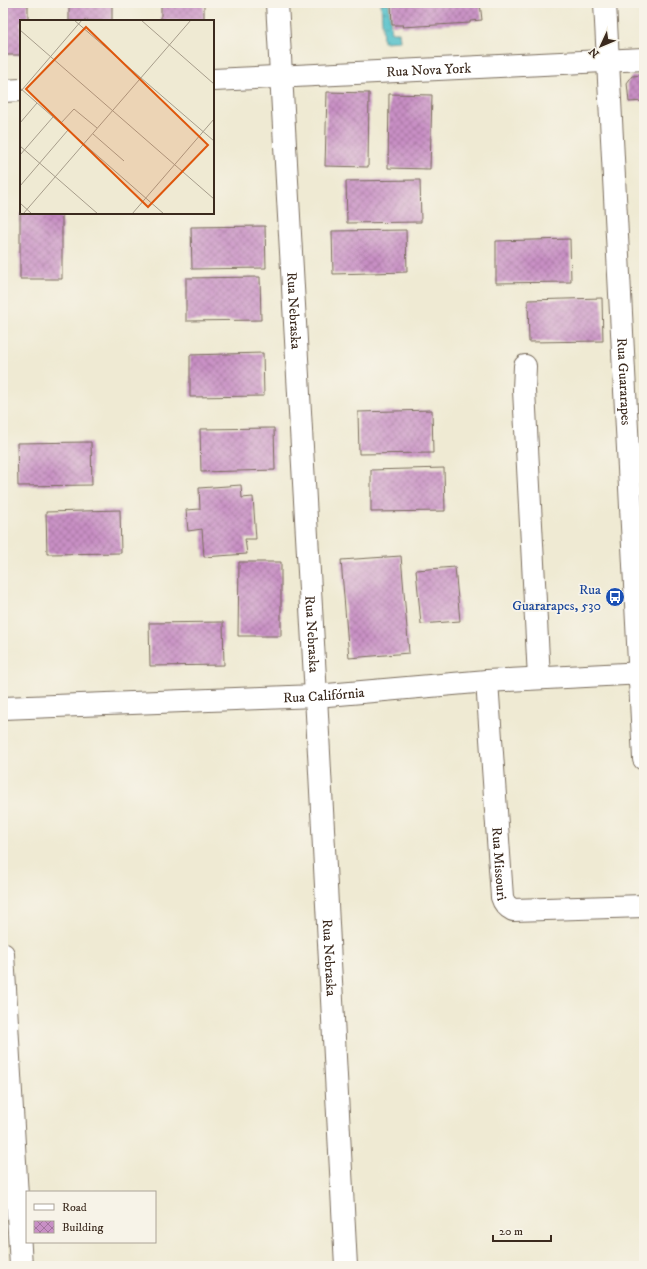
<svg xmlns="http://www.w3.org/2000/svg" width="647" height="1269" font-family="'IM FELL DW Pica',serif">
  <defs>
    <pattern id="water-ripples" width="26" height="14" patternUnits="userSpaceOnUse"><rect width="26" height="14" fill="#54c1ca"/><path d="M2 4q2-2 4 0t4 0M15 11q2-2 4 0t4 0" fill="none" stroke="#479da3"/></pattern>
    <pattern id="building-cross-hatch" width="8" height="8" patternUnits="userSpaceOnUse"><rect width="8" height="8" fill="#c88fc5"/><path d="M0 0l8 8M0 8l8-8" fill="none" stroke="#a4759f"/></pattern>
  </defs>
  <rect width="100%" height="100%" fill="#f7f3e8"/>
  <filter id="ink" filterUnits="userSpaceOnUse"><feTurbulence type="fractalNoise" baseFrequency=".025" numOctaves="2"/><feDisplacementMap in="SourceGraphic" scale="8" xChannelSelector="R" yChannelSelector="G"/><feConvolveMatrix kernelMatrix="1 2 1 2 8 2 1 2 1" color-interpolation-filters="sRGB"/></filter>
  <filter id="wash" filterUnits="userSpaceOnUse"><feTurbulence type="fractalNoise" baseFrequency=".012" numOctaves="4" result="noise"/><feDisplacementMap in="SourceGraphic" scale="16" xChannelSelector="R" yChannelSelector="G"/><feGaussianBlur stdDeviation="0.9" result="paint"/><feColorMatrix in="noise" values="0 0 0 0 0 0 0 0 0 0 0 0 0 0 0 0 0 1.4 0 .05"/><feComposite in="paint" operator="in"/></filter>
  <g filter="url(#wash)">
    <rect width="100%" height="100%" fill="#efead3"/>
    <!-- water -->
    <path fill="url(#water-ripples)" stroke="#487674" d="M 381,3 L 389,3 L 391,32 L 399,32 L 400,41 L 383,42 Z"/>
    <g id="blocks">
      <!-- building -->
      <path fill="url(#building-cross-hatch)" d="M 3,3 L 28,3 L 28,21 L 21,21 L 21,55 L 3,55 Z
        M 69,3 L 112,3 L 112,21 L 69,21 Z
        M 161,3 L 204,3 L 204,21 L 161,21 Z
        M 391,3 L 480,3 L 482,20 L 470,21 L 470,23 L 402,27 L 403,25 L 392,25 Z
        M 644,75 L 644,101 L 629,102 L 627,83 L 632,76 Z
        M 327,92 L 369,93 L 368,167 L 325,166 Z
        M 389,94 L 432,95 L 430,169 L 388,168 Z
        M 420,180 L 421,222 L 347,223 L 346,181 Z
        M 20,213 L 62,213 L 62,279 L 20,279 Z
        M 265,226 L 266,268 L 192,269 L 191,227 Z
        M 406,230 L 407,272 L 333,274 L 332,231 Z
        M 570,239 L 571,282 L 496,283 L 496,241 Z
        M 260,277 L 261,320 L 186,321 L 186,278 Z
        M 602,298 L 603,341 L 529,342 L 528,300 Z
        M 263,353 L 264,396 L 190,397 L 190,355 Z
        M 432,410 L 433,453 L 359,454 L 358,412 Z
        M 274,428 L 275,470 L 201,472 L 200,429 Z
        M 91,442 L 92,485 L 18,486 L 17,443 Z
        M 444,468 L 445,511 L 371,512 L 371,470 Z
        M 241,485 L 242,498 L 253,497 L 256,539 L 245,539 L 247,554 L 204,557 L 202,529 L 188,531 L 186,510 L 200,509 L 199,488 Z
        M 120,510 L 121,553 L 47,554 L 46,512 Z
        M 401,556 L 409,653 L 349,658 L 341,560 Z
        M 239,562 L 281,562 L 281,636 L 238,636 Z
        M 455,567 L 460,621 L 421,624 L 416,570 Z
        M 223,622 L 224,665 L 150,666 L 149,623 Z"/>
    </g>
  </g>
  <g filter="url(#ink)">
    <use href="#blocks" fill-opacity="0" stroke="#7a6d5d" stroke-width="1"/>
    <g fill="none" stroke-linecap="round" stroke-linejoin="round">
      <defs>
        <g id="minor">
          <path id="s1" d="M 277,3 L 316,696 L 346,1266"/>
          <path id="s2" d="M 213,80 L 644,59"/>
          <path d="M 3,91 L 21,90"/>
          <path d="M 525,366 L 524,390 L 539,678"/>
          <path id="s3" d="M 487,681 L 502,897 C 504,904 507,907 513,910 L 644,906"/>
          <path id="s4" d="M 3,708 L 316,696 L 487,681 L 644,673"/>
          <path d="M 3,954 L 21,1266"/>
        </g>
        <g id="tertiary">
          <path id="s5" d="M 605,3 L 644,759"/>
        </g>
      </defs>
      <!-- minor casing -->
      <use href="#minor" stroke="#7a6d5d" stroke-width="24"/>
      <!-- tertiary casing -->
      <use href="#tertiary" stroke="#7a6d5d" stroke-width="24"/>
      <!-- minor -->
      <use href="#minor" stroke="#fff" stroke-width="22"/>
      <!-- tertiary -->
      <use href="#tertiary" stroke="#fff" stroke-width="22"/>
    </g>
  </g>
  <!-- icons -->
  <defs>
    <symbol id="bus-disc" viewBox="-11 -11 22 22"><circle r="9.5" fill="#1a4fb4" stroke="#f7f3e8"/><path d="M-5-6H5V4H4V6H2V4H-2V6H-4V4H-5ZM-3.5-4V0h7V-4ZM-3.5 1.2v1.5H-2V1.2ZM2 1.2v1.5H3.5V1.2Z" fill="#fff"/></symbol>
  </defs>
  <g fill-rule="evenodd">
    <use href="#bus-disc" x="604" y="586" width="22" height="22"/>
  </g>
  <g text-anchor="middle" stroke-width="3.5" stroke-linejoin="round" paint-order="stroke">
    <!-- street labels -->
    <g font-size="14" fill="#3b2a1e" stroke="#f7f3e8">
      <text dy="5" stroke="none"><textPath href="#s2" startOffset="216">Rua Nova York</textPath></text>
      <text dy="5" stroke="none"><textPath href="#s1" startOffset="308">Rua Nebraska</textPath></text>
      <text dy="5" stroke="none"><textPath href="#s5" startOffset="379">Rua Guararapes</textPath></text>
      <text dy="5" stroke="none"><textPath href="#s1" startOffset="632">Rua Nebraska</textPath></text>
      <text dy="5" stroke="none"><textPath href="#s4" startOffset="321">Rua Califórnia</textPath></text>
      <text dy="5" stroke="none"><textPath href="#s3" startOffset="183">Rua Missouri</textPath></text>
      <text dy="5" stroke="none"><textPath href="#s1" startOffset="956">Rua Nebraska</textPath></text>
    </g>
    <!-- transit labels -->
    <g font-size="14" fill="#164399" stroke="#f7f3e8" text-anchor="end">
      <text x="601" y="594">Rua<tspan x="601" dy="16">Guararapes, 530</tspan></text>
    </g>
  </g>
  <!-- overview -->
  <g transform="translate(20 20)">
    <rect width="194" height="194" fill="#efead3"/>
    <path fill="none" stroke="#a79d8b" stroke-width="1" d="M 54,0 L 194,121M 121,0 L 194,64M 0,10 L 194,179M 0,68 L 144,194M 1,71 L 62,0M 0,103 L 17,83M 41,103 L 54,89 L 77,108M 73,114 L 104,141M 0,126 L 78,194M 0,135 L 33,97M 0,166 L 48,110M 0,183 L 12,194M 3,194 L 171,0M 112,194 L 194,99"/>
    <path fill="#df570d" fill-opacity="0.15" stroke="#df570d" stroke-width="2" d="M 66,7 L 188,125 L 128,187 L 6,69 Z"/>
    <rect width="194" height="194" fill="none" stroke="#3b2a1e" stroke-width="2"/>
  </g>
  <!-- margin -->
  <rect width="647" height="1269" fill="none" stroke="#f7f3e8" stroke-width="16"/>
  <!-- legend -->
  <rect x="26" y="1191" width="130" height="52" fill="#f7f3e8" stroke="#aca397"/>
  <rect x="34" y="1204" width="20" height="6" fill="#ffffff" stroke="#aca397"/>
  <text x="62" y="1211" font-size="12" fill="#3b2a1e">Road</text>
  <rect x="34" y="1221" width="20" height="12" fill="url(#building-cross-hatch)" stroke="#aca397"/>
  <text x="62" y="1231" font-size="12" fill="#3b2a1e">Building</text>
  <!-- north arrow -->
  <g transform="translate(601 46) rotate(226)" stroke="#f7f3e8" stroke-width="3" paint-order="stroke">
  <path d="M0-3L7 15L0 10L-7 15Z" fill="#3b2a1e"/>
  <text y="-6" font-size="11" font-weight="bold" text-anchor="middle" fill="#3b2a1e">N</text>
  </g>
  <!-- scale -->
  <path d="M493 1235v6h58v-6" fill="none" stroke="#3b2a1e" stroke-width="2"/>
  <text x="499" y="1235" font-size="12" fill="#3b2a1e" stroke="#f7f3e8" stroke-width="3" paint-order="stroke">20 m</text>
</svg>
